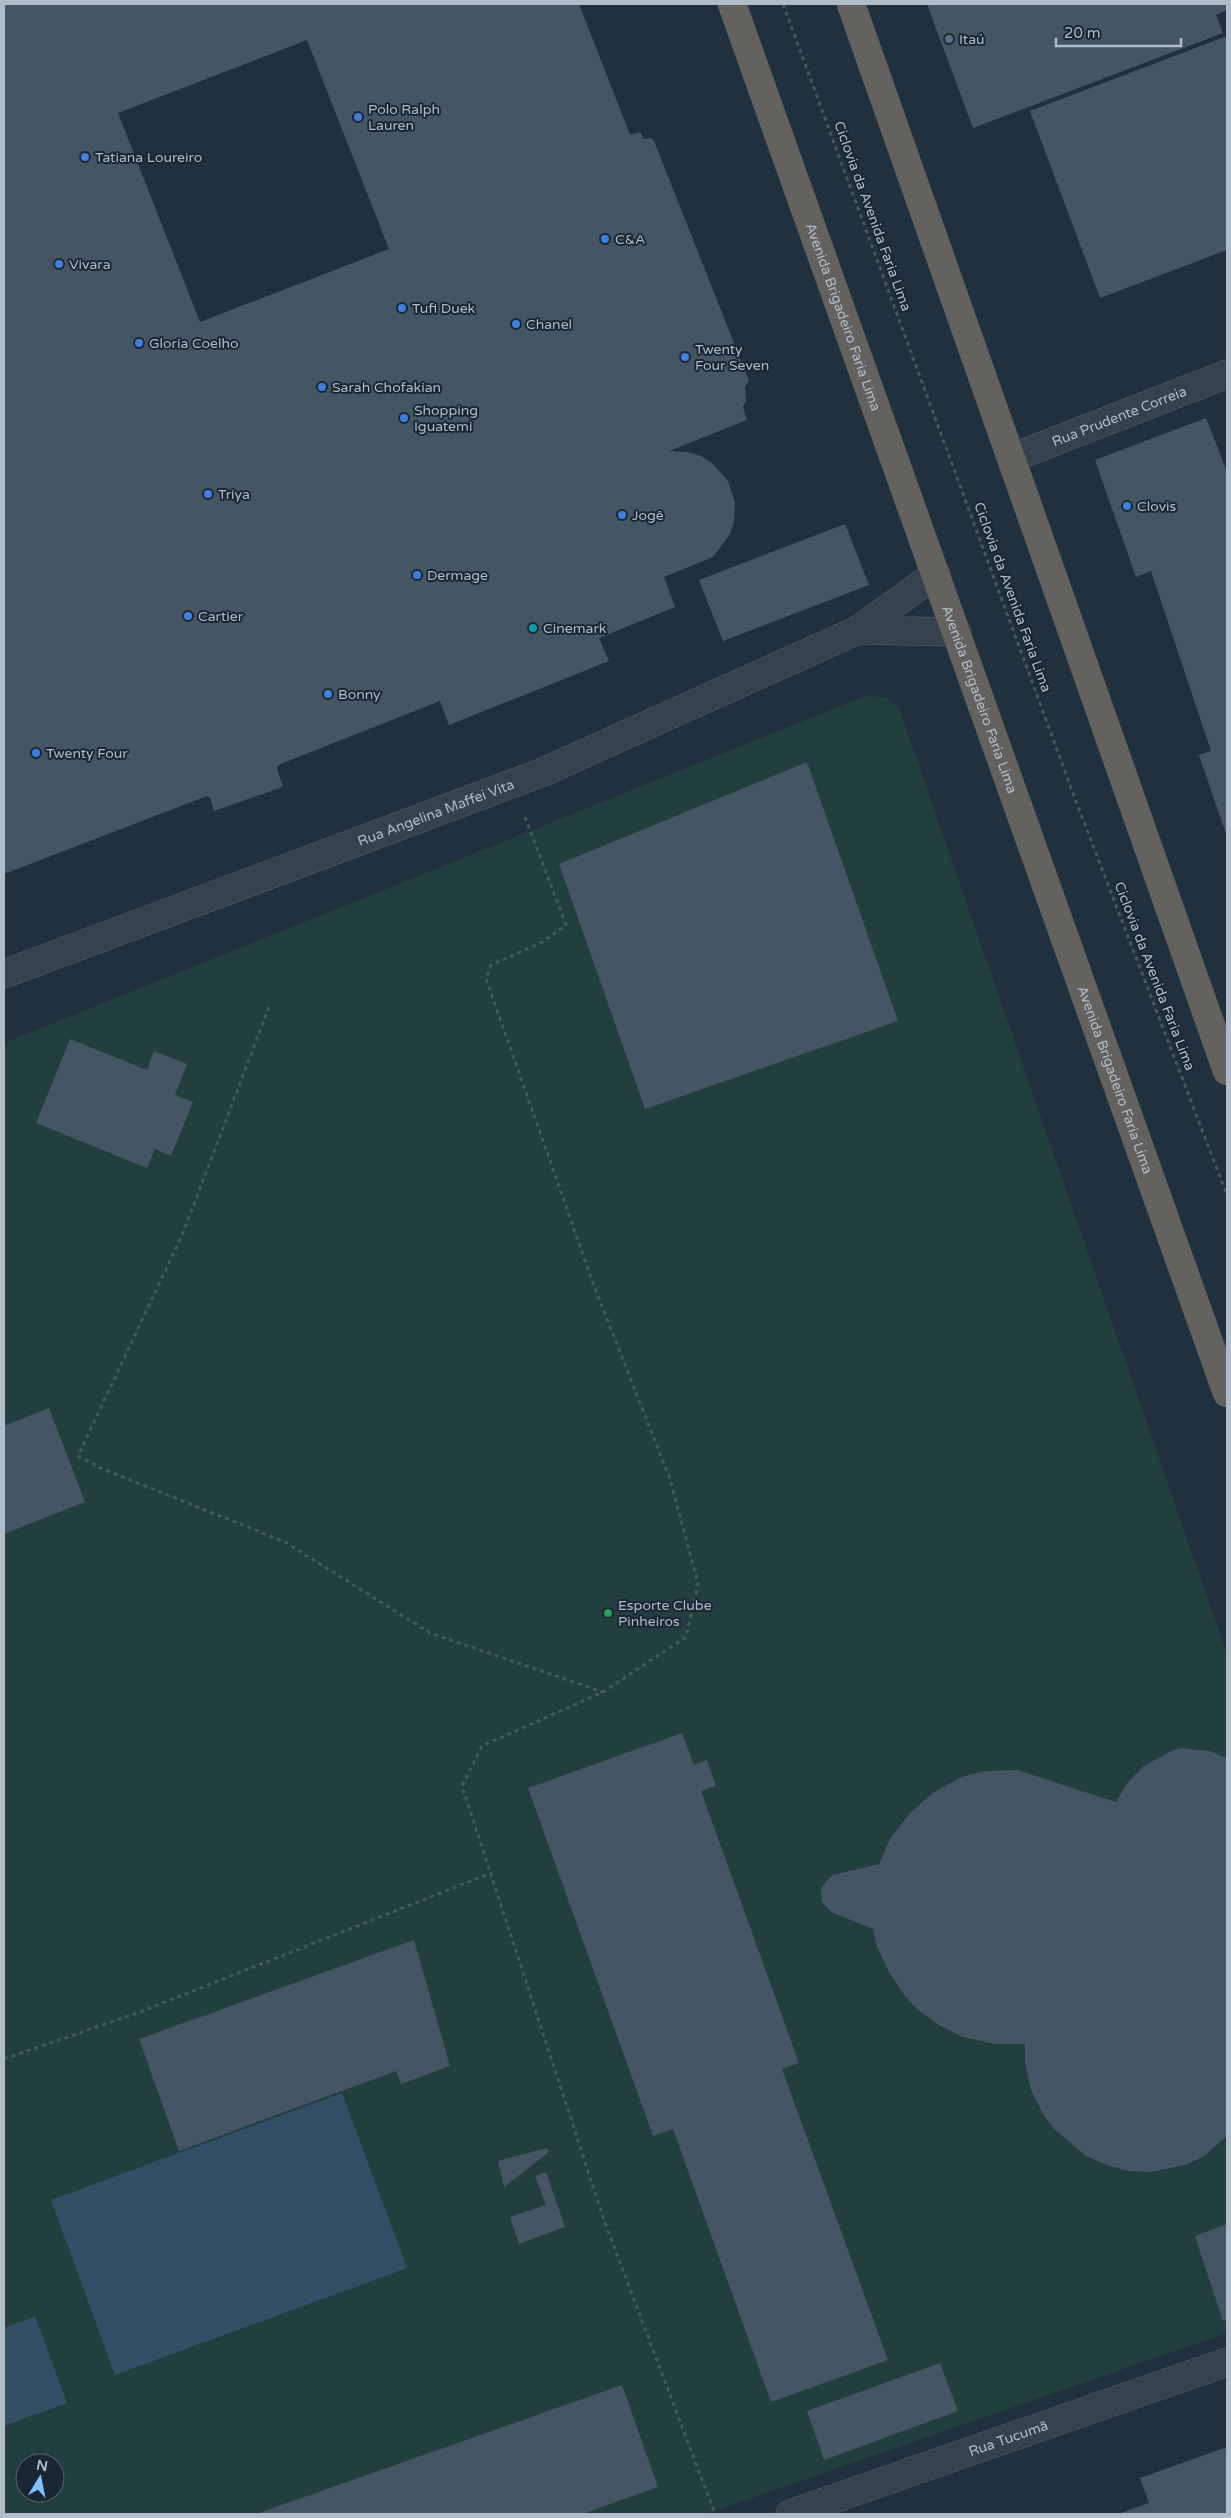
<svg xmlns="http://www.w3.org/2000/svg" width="1231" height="2518" font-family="'Varela Round',sans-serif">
  <rect width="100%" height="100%" fill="#21303d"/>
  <!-- green -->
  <path fill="#233e3e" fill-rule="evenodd" d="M 865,696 L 886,697 L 899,708 L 1227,1654 L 1227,2333 L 706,2514 L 4,2514 L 4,1043 ZM 25,2463 L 55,2463 L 55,2493 L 25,2493 Z"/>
  <!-- water -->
  <path fill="#334f66" d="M 342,2093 L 407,2268 L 115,2375 L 51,2200 Z
    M 35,2316 L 67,2403 L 4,2426 L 4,2328 Z"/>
  <!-- building -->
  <path fill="#445664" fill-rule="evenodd" d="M 4,4 L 579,4 L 629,132 L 631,135 L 640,132 L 644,139 L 651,138 L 654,141 L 749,381 L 745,387 L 746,401 L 743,407 L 747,420 L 669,451 L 688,452 L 701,456 L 713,464 L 728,481 L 735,503 L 734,522 L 730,534 L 713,557 L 664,577 L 675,607 L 599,638 L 609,661 L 449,725 L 440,701 L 278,765 L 277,769 L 283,786 L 280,788 L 214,811 L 210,797 L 207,796 L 4,874 ZM 307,40 L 389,249 L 200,322 L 118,113 Z
    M 927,4 L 1227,4 L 1227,10 L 1216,15 L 1223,33 L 973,128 Z
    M 1227,36 L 1227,250 L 1100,298 L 1030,111 Z
    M 1206,418 L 1227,472 L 1227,837 L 1199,755 L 1211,751 L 1151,571 L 1136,577 L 1095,460 Z
    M 845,524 L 869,585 L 723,641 L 699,580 Z
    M 807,762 L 898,1021 L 645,1109 L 559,864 Z
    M 70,1039 L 147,1070 L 154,1051 L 187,1064 L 175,1095 L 193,1102 L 171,1156 L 155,1149 L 147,1168 L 36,1123 Z
    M 49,1408 L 85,1502 L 4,1534 L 4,1420 L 6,1425 Z
    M 682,1733 L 694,1765 L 707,1760 L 716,1786 L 701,1791 L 799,2063 L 782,2069 L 888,2360 L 771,2402 L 673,2129 L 653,2136 L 528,1788 Z
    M 1181,1748 L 1209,1751 L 1227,1758 L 1227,2136 L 1204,2156 L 1188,2164 L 1152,2172 L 1129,2171 L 1107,2165 L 1086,2156 L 1054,2129 L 1043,2114 L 1031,2090 L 1025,2063 L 1025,2044 L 995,2044 L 963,2037 L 939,2025 L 917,2009 L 904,1995 L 889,1972 L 877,1947 L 873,1929 L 831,1912 L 822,1902 L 821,1889 L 826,1881 L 833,1875 L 879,1864 L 890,1839 L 910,1813 L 934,1792 L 962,1777 L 985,1771 L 1017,1770 L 1116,1802 L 1128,1782 L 1144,1766 L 1169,1752 Z
    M 414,1940 L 450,2066 L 401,2084 L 396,2071 L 179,2151 L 139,2039 Z
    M 547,2148 L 549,2152 L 504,2187 L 498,2161 Z
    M 546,2172 L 565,2227 L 519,2244 L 510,2217 L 546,2205 L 535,2176 Z
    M 1227,2224 L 1227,2320 L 1223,2321 L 1195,2236 Z
    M 940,2363 L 958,2411 L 824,2460 L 807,2411 Z
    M 622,2385 L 658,2487 L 582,2514 L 256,2514 Z
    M 1227,2447 L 1227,2514 L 1118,2514 L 1149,2503 L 1140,2478 Z"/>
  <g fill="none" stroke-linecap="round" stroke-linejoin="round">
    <defs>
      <g id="minor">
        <path id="s1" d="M 1012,458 L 1227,374"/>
      </g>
      <g id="tertiary">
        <path d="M 858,630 L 957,632"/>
        <path id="s2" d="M 4,974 L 541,773 L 858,630 L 936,574"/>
        <path id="s3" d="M 790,2514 L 1227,2362"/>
      </g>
      <g id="trunk">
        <path id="s4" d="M 732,4 L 1227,1393"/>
        <path d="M 851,4 L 1227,1071"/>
      </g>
    </defs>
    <!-- minor casing -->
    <use href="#minor" stroke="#53606b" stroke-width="29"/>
    <!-- tertiary casing -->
    <use href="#tertiary" stroke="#53606b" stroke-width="29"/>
    <!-- trunk casing -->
    <use href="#trunk" stroke="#404d58" stroke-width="29"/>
    <!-- path -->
    <path stroke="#415a5a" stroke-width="3" stroke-dasharray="4 4" stroke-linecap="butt" d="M 783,4 L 1074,796 L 1227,1195
      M 525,817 L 566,925 L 541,943 L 491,965 L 486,979 L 594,1286 L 670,1479 L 698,1584 L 686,1637 L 603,1692 L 482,1746 L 462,1786 L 604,2220 L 715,2514
      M 269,1007 L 183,1233 L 78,1456 L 103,1469 L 285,1542 L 430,1633 L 603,1692
      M 4,2059 L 140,2012 L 491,1873"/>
    <!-- minor -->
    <use href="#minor" stroke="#35424d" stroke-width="28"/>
    <!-- tertiary -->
    <use href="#tertiary" stroke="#35424d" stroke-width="28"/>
    <!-- trunk -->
    <use href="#trunk" stroke="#63625f" stroke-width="28"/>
  </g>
  <!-- markers -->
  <circle fill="#5c6f8a" stroke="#1a2732" stroke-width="2" cx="949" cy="39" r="5"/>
  <g fill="#3f7fe0" stroke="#1a2732" stroke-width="2">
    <circle cx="358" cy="117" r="5"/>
    <circle cx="85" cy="157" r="5"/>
    <circle cx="605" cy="239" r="5"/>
    <circle cx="59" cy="264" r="5"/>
    <circle cx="402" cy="308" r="5"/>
    <circle cx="516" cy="324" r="5"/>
    <circle cx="139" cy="343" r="5"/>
    <circle cx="685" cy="357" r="5"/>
    <circle cx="322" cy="387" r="5"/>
    <circle cx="404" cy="418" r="5"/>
    <circle cx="208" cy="494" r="5"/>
    <circle cx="1127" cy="506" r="5"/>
    <circle cx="622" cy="515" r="5"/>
    <circle cx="417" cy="575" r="5"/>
    <circle cx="188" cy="616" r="5"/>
    <circle cx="328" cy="694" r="5"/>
    <circle cx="36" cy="753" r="5"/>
  </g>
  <circle fill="#0f9aa8" stroke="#1a2732" stroke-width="2" cx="533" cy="628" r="5"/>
  <circle fill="#2e9e5b" stroke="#1a2732" stroke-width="2" cx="608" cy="1613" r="5"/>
  <g text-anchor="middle" stroke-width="4" stroke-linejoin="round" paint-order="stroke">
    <!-- poi labels -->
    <g font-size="14" fill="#b0bdc9" stroke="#1a2732" text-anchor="start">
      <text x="959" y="44">Itaú</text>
      <text x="368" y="114">Polo Ralph<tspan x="368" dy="16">Lauren</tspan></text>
      <text x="95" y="162">Tatiana Loureiro</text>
      <text x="615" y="244">C&amp;A</text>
      <text x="69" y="269">Vivara</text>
      <text x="412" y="313">Tufi Duek</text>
      <text x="526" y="329">Chanel</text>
      <text x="149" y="348">Gloria Coelho</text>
      <text x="695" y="354">Twenty<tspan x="695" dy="16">Four Seven</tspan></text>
      <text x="332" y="392">Sarah Chofakian</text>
      <text x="414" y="415">Shopping<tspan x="414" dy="16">Iguatemi</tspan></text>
      <text x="218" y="499">Triya</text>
      <text x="1137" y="511">Clovis</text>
      <text x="632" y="520">Jogê</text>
      <text x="427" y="580">Dermage</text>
      <text x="198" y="621">Cartier</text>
      <text x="543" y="633">Cinemark</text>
      <text x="338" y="699">Bonny</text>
      <text x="46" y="758">Twenty Four</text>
      <text x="618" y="1610">Esporte Clube<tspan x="618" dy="16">Pinheiros</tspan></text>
    </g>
    <!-- street labels -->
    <g font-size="14" fill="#b0bdc9" stroke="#1a2732">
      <text transform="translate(873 216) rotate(70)" y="5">Ciclovia da Avenida Faria Lima</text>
      <text dy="5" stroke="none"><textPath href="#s4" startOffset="332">Avenida Brigadeiro Faria Lima</textPath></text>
      <text dy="5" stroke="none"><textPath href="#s1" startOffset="115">Rua Prudente Correia</textPath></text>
      <text transform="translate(1013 597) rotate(70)" y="5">Ciclovia da Avenida Faria Lima</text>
      <text dy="5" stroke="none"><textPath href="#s4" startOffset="738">Avenida Brigadeiro Faria Lima</textPath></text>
      <text dy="5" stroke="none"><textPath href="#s2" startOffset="461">Rua Angelina Maffei Vita</textPath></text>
      <text transform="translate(1155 976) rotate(69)" y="5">Ciclovia da Avenida Faria Lima</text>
      <text dy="5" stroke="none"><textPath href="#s4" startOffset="1142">Avenida Brigadeiro Faria Lima</textPath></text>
      <text dy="5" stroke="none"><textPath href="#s3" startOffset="231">Rua Tucumã</textPath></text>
    </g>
  </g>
  <!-- border -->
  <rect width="1231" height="2518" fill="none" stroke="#b0bdc9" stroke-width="10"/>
  <!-- north arrow -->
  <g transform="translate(40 2478) rotate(10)"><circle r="24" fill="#1a2732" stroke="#56636e"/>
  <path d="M0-4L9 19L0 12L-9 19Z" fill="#7fc1ff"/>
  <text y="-8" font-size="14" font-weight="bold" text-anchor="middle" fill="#b0bdc9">N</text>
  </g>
  <!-- scale -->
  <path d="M1056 38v8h125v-8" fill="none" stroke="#b0bdc9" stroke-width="2.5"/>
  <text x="1064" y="38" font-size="15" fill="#b0bdc9" stroke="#1a2732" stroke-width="4" paint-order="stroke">20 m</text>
</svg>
